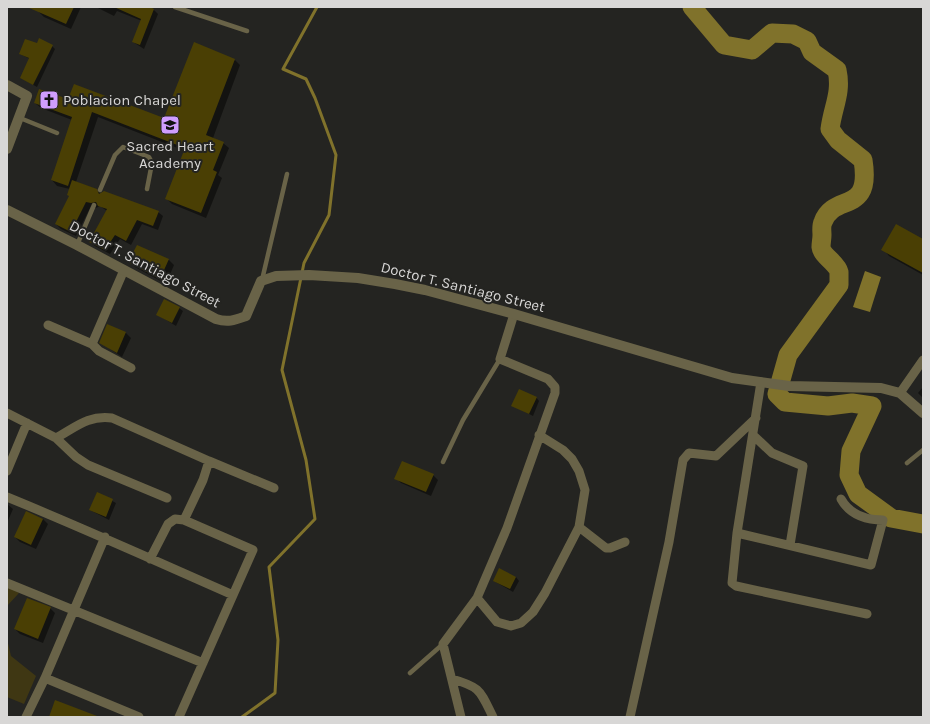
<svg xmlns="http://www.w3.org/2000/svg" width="930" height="724" font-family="Karla,sans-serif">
  <rect width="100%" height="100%" fill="#242421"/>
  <!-- green -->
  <path fill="#3f3713" d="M 7,586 L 19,593 L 7,606 Z
    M 7,639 L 11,656 L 36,676 L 24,704 L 7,697 Z"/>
  <!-- water -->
  <path fill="#80722b" d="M 865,271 L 881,277 L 870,312 L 853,307 Z"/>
  <!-- shadow -->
  <path fill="#0007" d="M 41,7 L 81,7 L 71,29 L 44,17 L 39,12 Z
    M 96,7 L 147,7 L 154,10 L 158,14 L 144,49 L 133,42 L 142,21 L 117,11 L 114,16 Z
    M 37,45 L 52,46 L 55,49 L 37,87 L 21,78 L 30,59 L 20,54 Z
    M 235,60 L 240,65 L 213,138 L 223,143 L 229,148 L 218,175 L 222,178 L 206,218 L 172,204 L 166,198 L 185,151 L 98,117 L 76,182 L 96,189 L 100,194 L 158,212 L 163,216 L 158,230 L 142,224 L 131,245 L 120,239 L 110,254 L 95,246 L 90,242 L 107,211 L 100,206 L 96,208 L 91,206 L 76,236 L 61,229 L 56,224 L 70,196 L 70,189 L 57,186 L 52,180 L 72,120 L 41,108 L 35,103 L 69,101 L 164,120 Z
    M 923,241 L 923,275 L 889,256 L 883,249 Z
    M 169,260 L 174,265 L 166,284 L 135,267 L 130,262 Z
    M 179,308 L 183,311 L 176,326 L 158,315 Z
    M 108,325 L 126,333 L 131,338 L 122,357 L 100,342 Z
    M 923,387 L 923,398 L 918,393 Z
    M 536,397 L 539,401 L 533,416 L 512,405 Z
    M 433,475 L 438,480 L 431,496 L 401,483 L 396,478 Z
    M 97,493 L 116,503 L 109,520 L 90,510 Z
    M 7,504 L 13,509 L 7,523 Z
    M 43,519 L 48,524 L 36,549 L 20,542 L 15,537 Z
    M 516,577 L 519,581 L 513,592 L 494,581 Z
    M 50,608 L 55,613 L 43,643 L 20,634 L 15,629 Z"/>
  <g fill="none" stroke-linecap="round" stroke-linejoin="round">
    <!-- stream -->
    <path stroke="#80722b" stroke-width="3" d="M 242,717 L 275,693 L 278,640 L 269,567 L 315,519 L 306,460 L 282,370 L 304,263 L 329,215 L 336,155 L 315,98 L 306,79 L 283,69 L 317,7"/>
    <!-- river -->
    <path stroke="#80722b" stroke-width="19" d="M 692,7 L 724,45 L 752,50 L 772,33 L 793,34 L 807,41 L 812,52 L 837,70 C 842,93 833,106 830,129 L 838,140 L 863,160 C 872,216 834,192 823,222 C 821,226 822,231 822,235 C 822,239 821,243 821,247 C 822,256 837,263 839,272 C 839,276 839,281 839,285 L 788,355 L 777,394 L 785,402 L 828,406 L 852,403 L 872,406 L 851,451 L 849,475 L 858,494 L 891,518 L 923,524"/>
  </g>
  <!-- building -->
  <path fill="#4a3f04" d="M 27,7 L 74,7 L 66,24 Z
    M 114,7 L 150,7 L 154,9 L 140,45 L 132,42 L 141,19 Z
    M 39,38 L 53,45 L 33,85 L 20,78 L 29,58 L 19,54 L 25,39 L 37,43 Z
    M 194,42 L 235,59 L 206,135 L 224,142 L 213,170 L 217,172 L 201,213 L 165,199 L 185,148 L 92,112 L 68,186 L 51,180 L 72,117 L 34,103 L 39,89 L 68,99 L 74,84 L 164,118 Z
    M 72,180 L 97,189 L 99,194 L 104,191 L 159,211 L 153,226 L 137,220 L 126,241 L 115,235 L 105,250 L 89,242 L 107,209 L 98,206 L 96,202 L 91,203 L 86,202 L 71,232 L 55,224 L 69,196 L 67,195 Z
    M 896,224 L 923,239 L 923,273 L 881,250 Z
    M 137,245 L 169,259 L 160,279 L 128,262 Z
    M 164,299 L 180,307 L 172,323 L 156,315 Z
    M 107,324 L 126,332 L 117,353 L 99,343 Z
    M 519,389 L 537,397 L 529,414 L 511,406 Z
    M 402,461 L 434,474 L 426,492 L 394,479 Z
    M 97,492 L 113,499 L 106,517 L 89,510 Z
    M 26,511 L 43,519 L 31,545 L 14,537 Z
    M 499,568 L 516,577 L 510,589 L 493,581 Z
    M 27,598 L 51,607 L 38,639 L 14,629 Z
    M 55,700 L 97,716 L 96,717 L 49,717 Z"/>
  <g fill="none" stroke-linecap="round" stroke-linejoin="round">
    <!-- service -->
    <path stroke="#696348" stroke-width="4.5" d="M 175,7 L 247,31
      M 20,118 L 57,133
      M 100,190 L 115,155 L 123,147 L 149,157 L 152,163 L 147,189
      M 77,245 L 94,205
      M 262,280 L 287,174
      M 443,462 L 463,420 L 500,359
      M 907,463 L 923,450
      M 410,673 L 443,644"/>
    <!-- minor -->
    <path stroke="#696348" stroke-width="9" d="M 48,325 L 92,344 L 124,270
      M 92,344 L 99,351 L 131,368
      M 761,382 L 737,533 L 732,583 L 736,586 L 867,614
      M 900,393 L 923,360
      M 7,413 L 56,438 C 76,427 88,415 112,418 L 209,461 L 203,480 L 184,520
      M 754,436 L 772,453 L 803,466 L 790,545
      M 56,438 L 76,457 L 88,465 L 167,498
      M 209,461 L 274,488
      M 7,471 L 27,423
      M 7,497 C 83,528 158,562 233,595
      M 579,527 L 606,548 L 610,548 L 625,542
      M 737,533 L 871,565 L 883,520 C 865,520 850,515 841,499
      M 150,559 L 168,524 L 175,519 L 184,520 L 253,550 L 179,717
      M 7,583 L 203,663
      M 477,598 L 497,622 L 511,626 L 521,623 L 533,612 L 545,593 L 579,527 L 585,490 L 579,471 L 572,459 L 563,450 L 539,435
      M 45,678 L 139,717
      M 452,679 C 481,687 480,691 493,717
      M 26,717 L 45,678 L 105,537
      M 461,717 L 443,644 L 477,598 L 507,528 L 555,393 L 555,387 L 548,379 L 500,359 L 514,314
      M 630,717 L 669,542 L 683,460 L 689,453 L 716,456 L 756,418"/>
    <!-- tertiary -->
    <path stroke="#696348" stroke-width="10" d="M 7,85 L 27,96 L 7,149
      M 7,210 L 77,245 L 216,319 C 228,323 235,320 246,316 L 261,281 L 276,276 L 309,275 L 358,278 L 395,284 L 425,290 L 514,314 L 732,378 L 789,386 L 881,388 L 900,393 L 923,413"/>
  </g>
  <!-- icons -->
  <defs>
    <symbol id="church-square" viewBox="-11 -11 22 22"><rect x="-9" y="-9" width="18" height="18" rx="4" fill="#d09dfe" stroke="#242421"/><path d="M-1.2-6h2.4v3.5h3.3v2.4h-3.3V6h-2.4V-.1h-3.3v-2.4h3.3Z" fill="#111"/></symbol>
    <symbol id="school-square" viewBox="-11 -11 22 22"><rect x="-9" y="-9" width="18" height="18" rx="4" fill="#d09dfe" stroke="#242421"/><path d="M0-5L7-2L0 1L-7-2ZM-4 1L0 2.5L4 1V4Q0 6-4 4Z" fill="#111"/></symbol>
  </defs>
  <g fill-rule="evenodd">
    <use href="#church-square" x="38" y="89" width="22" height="22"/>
    <use href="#school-square" x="159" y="114" width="22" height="22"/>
  </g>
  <g text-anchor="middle" stroke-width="4" stroke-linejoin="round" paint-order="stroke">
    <!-- poi labels -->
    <g font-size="15" fill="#d8d7d6" stroke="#242421" text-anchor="start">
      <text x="63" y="105">Poblacion Chapel</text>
      <text x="170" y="151" text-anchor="middle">Sacred Heart<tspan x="170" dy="17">Academy</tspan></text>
    </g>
    <!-- street labels -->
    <g font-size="15" fill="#d8d7d6" stroke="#242421">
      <text transform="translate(145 264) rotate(28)" y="5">Doctor T. Santiago Street</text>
      <text transform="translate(463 287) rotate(14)" y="5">Doctor T. Santiago Street</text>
    </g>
  </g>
  <!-- border -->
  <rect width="930" height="724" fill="none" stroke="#d8d7d6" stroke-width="16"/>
</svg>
